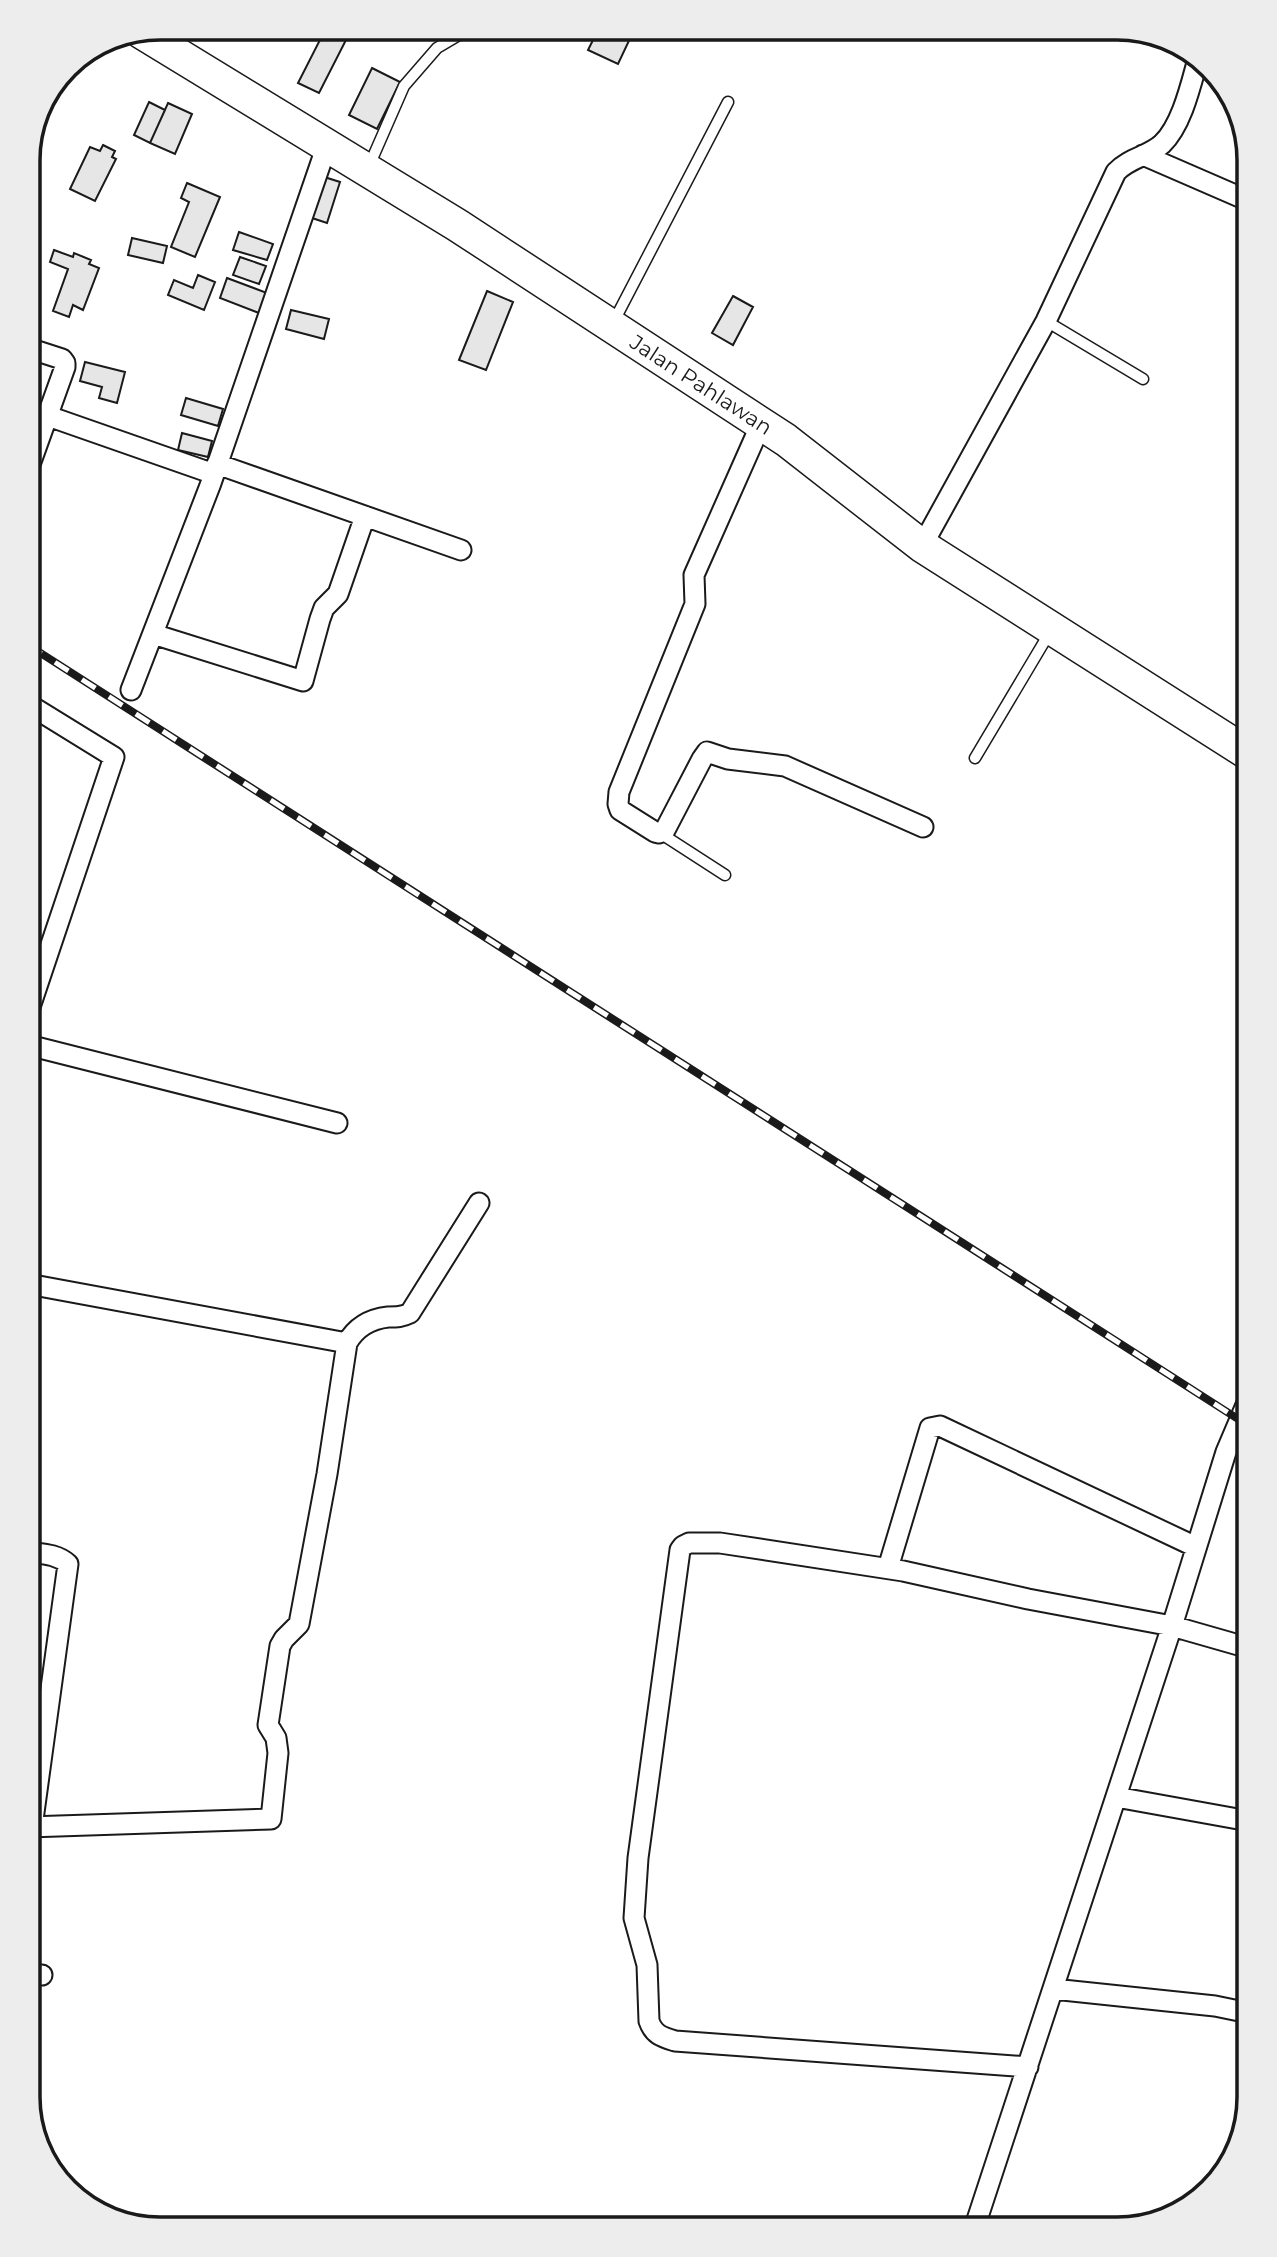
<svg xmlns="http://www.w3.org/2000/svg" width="1277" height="2257" font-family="Montserrat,sans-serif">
  <rect width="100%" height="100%" fill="#fff"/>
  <!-- building -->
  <path fill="#e6e6e6" stroke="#1a1a1a" stroke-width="2" d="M 254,28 L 278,28 L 274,37 Z
    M 326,28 L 347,38 L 319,93 L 298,83 Z
    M 599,28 L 635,28 L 618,64 L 588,50 Z
    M 372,68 L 400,82 L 377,129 L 349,115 Z
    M 149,102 L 165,110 L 150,143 L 134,135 Z
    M 168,103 L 192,114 L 175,154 L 150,143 Z
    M 103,145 L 115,151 L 112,157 L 116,159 L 95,201 L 70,189 L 90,147 L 100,151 Z
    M 321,176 L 340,182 L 327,223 L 309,217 Z
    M 187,183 L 220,197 L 195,257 L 171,247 L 189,202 L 181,198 Z
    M 239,232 L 273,244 L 267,260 L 233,250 Z
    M 132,238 L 167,246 L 163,263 L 128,255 Z
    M 54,250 L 73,257 L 74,253 L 91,260 L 89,264 L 99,268 L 83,310 L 73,305 L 69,317 L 53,311 L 68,269 L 50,262 Z
    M 240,257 L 266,266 L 259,284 L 233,275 Z
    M 198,275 L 215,282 L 204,310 L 168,295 L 174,280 L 193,288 Z
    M 227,278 L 267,293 L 259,313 L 220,298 Z
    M 487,291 L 513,302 L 486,370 L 459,360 Z
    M 733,296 L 753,307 L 733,345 L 712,333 Z
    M 291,310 L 329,319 L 324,339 L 286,329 Z
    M 85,362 L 125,372 L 117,403 L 99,398 L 102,387 L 80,381 Z
    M 186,398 L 223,409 L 218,426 L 181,415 Z
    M 182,433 L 212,441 L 208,457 L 178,450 Z"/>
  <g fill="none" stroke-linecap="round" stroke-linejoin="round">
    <defs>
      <path id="service" d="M 369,166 L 404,86 L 437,48 L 459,35 L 498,28
        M 1046,321 L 1143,379
        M 613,323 L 728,102
        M 975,758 L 1050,632
        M 660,833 L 725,875"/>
      <path id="minor" d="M 1143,155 L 1249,201
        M 48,416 L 214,474
        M 761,424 L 694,575 L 695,604 L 619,792 L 618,804 L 620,810 L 655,832 L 659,833 L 665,830 L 702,759 L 707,752 L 728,759 L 785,766 L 923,827
        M 217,464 L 461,550
        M 28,470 L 65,367 L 65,363 L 62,359 L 28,348
        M 922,546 L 1046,321 L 1116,172 C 1129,158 1149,156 1162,144 C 1182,125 1191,84 1198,59
        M 153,634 L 303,681 L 320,619 L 324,608 L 338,594 L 365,516
        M 131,690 L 211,483 L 327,145
        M 28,1013 L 114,757 L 28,704
        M 28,1045 L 337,1123
        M 28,1284 L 347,1343
        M 28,1552 C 43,1554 57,1554 68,1564 L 32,1827
        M 888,1568 L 930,1428 L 940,1426 L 1196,1547
        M 1116,1797 L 1249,1821
        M 28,1827 L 271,1819 L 278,1753 L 276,1738 L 268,1725 L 280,1646 L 284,1639 L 299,1624 L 327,1474 L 347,1343 C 356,1327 370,1319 388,1317 C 397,1317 402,1317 410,1313 L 479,1203
        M 28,1975 L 42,1975
        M 1053,1989 L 1215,2006 L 1249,2013
        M 1028,2067 L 675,2041 C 662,2037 654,2035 649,2021 L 647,1965 L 634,1918 L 638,1858 L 680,1550 L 683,1546 L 689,1543 L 720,1543 L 903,1571 L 1028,1599 L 1172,1626 L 1249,1648
        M 974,2229 L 1172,1626 L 1226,1452 L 1249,1398"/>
      <path id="trunk" d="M 141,32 L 457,225 L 786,440 L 922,546 L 1249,754"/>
    </defs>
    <!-- service casing -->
    <use href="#service" stroke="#1a1a1a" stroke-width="13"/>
    <!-- minor casing -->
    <use href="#minor" stroke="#1a1a1a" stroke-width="23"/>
    <!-- trunk casing -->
    <use href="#trunk" stroke="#1a1a1a" stroke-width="35"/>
    <!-- service -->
    <use href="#service" stroke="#fff" stroke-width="10"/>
    <!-- minor -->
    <use href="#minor" stroke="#fff" stroke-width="19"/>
    <!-- trunk -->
    <use href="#trunk" stroke="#fff" stroke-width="32"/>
    <defs>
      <path id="rail" d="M 28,645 L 1249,1426"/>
    </defs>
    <!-- rail casing -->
    <use href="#rail" stroke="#1a1a1a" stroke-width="8"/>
    <!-- rail -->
    <use href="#rail" stroke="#fff" stroke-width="5" stroke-dasharray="16" stroke-linecap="butt"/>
  </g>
  <g text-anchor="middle" stroke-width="5" stroke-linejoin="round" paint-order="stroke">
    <!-- street labels -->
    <g font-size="21" fill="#1a1a1a" stroke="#fff">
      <text transform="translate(701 385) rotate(33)" y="7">Jalan Pahlawan</text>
    </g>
  </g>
  <!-- crop -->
  <path d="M0 0H1277V2257H0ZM160 40H1117A120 120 0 0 1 1237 160V2097A120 120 0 0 1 1117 2217H160A120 120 0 0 1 40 2097V160A120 120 0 0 1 160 40Z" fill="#ededed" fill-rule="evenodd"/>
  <path fill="none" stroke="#1a1a1a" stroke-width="3.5" d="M160 40H1117A120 120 0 0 1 1237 160V2097A120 120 0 0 1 1117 2217H160A120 120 0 0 1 40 2097V160A120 120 0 0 1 160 40Z"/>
</svg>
